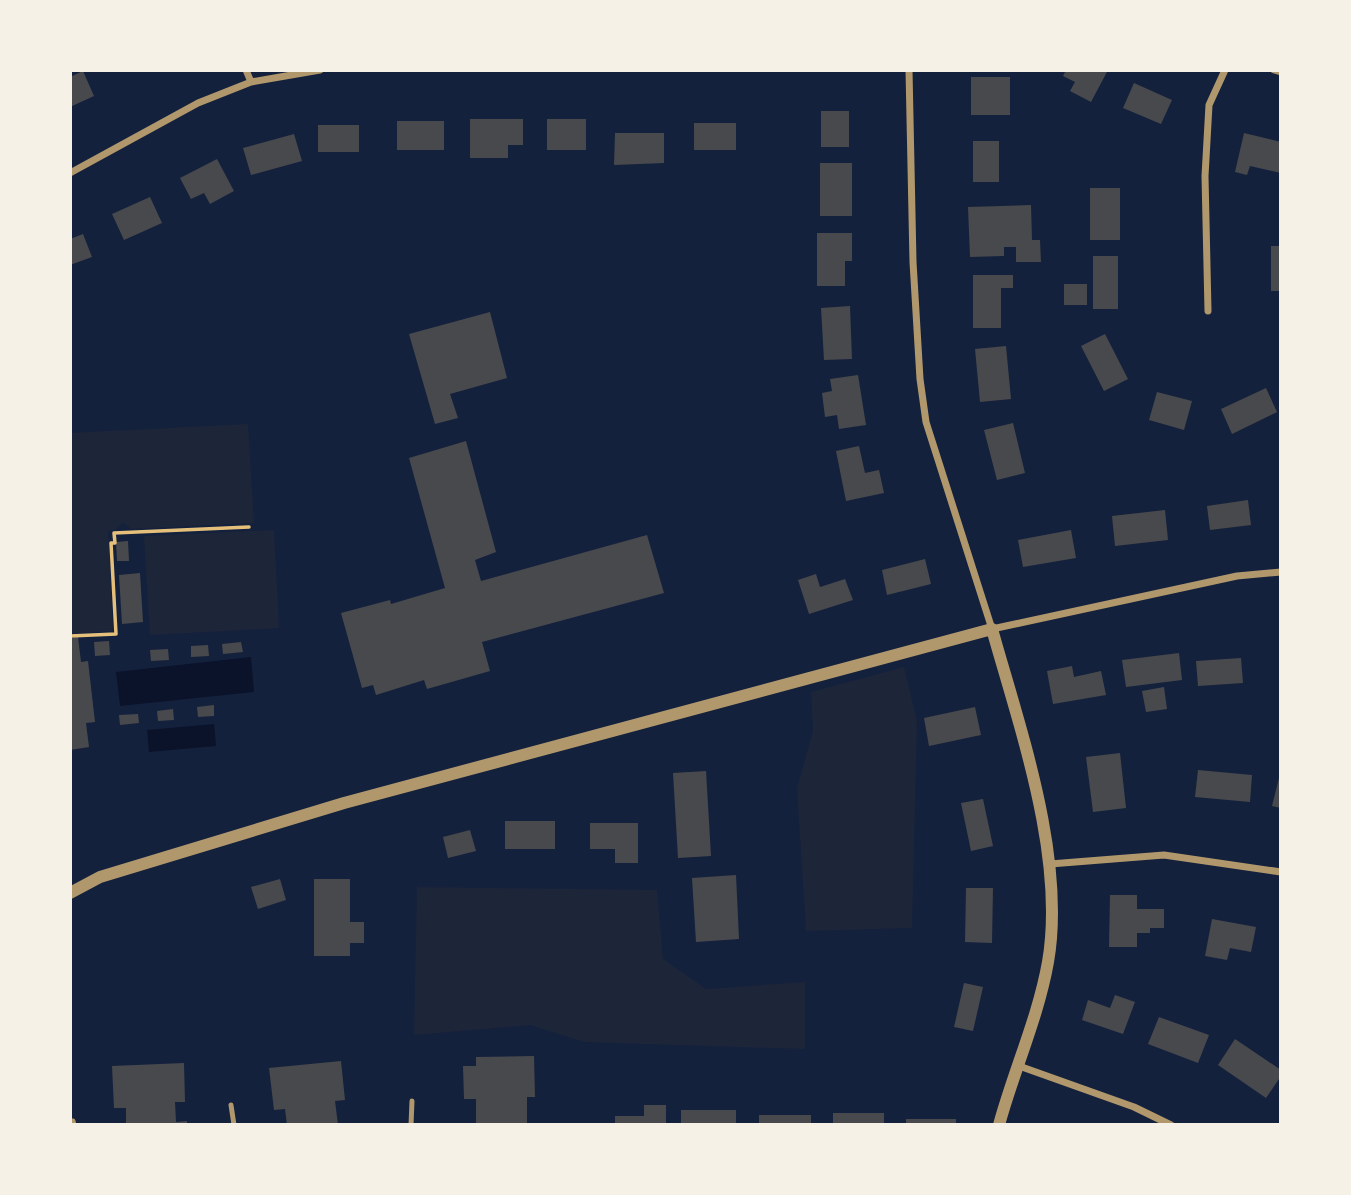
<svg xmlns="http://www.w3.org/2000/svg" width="1351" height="1195" font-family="'Fira Sans Condensed',sans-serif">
  <rect width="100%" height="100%" fill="#14213d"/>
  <!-- green -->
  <path fill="#1d2539" d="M 248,424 L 254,523 L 131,529 L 123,522 L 115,530 L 108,531 L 113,631 L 70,634 L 70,433 Z
    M 274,530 L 279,628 L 150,635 L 144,536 Z
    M 904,667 L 917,721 L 912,928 L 806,931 L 797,788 L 813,731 L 811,692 Z
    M 417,887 L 657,890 L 663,959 L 706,989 L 805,982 L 805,1049 L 584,1042 L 530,1025 L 414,1035 Z"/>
  <!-- water -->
  <path fill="#0b132b" d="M 251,657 L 254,692 L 120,706 L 116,672 Z
    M 214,724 L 216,746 L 149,752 L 147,730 Z"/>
  <!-- building -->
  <path fill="#48494c" d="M 1066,70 L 1108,70 L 1091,102 L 1070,91 L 1075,82 L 1063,76 Z
    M 83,71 L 94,96 L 70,107 L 70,77 Z
    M 971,77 L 1010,77 L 1010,115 L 971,115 Z
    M 1134,83 L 1172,100 L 1161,124 L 1123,108 Z
    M 821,111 L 849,111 L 849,147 L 821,147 Z
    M 470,119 L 523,119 L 523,145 L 508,145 L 508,158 L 470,158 Z
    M 547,119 L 586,119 L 586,150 L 547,150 Z
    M 397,121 L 444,121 L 444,150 L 397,150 Z
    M 694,123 L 736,123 L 736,150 L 694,150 Z
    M 318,125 L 359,125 L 359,152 L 318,152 Z
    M 615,133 L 664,133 L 664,163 L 614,165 Z
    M 1244,133 L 1281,142 L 1281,173 L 1250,166 L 1247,175 L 1235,172 Z
    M 294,134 L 302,161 L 251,175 L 243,148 Z
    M 973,141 L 999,141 L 999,182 L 973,182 Z
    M 217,159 L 234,191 L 210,204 L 204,193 L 191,199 L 180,178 Z
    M 820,163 L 852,163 L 852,216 L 820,216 Z
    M 1090,188 L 1120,188 L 1120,240 L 1090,240 Z
    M 150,197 L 162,223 L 124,240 L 112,214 Z
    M 1031,205 L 1032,240 L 1040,240 L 1041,262 L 1016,262 L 1016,247 L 1004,247 L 1004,256 L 970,257 L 968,207 Z
    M 817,233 L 852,233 L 852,261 L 845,261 L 845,286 L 817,286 Z
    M 83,234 L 92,257 L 70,265 L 70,239 Z
    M 1271,246 L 1281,246 L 1281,291 L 1271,291 Z
    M 1093,256 L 1118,256 L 1118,309 L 1093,309 Z
    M 973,275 L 1013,275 L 1013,288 L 1001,288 L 1001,328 L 973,328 Z
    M 1064,284 L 1087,284 L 1087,305 L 1064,305 Z
    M 850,306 L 852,359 L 824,360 L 821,308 Z
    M 490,312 L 507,378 L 450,394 L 458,418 L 435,424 L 409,334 Z
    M 1105,334 L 1128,379 L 1104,391 L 1081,346 Z
    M 1006,346 L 1011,399 L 980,402 L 975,349 Z
    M 858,375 L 866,425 L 839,429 L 837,415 L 825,417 L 822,393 L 832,391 L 830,379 Z
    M 1266,388 L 1277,412 L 1232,434 L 1221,409 Z
    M 1157,392 L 1192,401 L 1184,430 L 1149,420 Z
    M 1013,423 L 1025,473 L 997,480 L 984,430 Z
    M 466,441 L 496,552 L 475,560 L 481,581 L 647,535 L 664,593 L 482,642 L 490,671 L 427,689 L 424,680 L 376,695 L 373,685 L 362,688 L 341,613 L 390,600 L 391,604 L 445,588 L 409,458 Z
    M 859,446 L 865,473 L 879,470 L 884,493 L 846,501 L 836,451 Z
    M 1248,500 L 1251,525 L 1210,530 L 1207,506 Z
    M 1165,510 L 1168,540 L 1115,546 L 1112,516 Z
    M 1071,530 L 1076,558 L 1023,567 L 1018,540 Z
    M 128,541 L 129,561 L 117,561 L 116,542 Z
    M 925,559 L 931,584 L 887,595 L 882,570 Z
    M 140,573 L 143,622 L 122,624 L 119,575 Z
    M 816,574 L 820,587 L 845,579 L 853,600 L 809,614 L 798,580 Z
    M 78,637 L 81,662 L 88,661 L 95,722 L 86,723 L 89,747 L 70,750 L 70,638 Z
    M 109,641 L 110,655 L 95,656 L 94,642 Z
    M 241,642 L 243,652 L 223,654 L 222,644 Z
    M 208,645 L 209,656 L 191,657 L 191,646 Z
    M 168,649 L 169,660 L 151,661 L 150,650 Z
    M 1179,653 L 1182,680 L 1126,687 L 1122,660 Z
    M 1241,658 L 1243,683 L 1198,686 L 1196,661 Z
    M 1072,666 L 1074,677 L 1101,671 L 1106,695 L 1053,704 L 1047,671 Z
    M 1164,687 L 1167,709 L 1146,712 L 1142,691 Z
    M 214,705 L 214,716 L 198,717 L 197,707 Z
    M 975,707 L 981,735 L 929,746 L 924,718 Z
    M 173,709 L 174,720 L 158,721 L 157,711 Z
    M 138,714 L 139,723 L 120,725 L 119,715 Z
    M 1120,753 L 1126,808 L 1093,812 L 1086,757 Z
    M 1198,770 L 1252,775 L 1250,802 L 1195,797 Z
    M 706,771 L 711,856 L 678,858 L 673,773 Z
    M 1279,778 L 1281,778 L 1281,808 L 1272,806 Z
    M 983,799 L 993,846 L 971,851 L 961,803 Z
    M 505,821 L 555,821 L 555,849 L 505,849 Z
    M 590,823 L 638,823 L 638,863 L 615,863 L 615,849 L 590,849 Z
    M 470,830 L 476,851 L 448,858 L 443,837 Z
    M 736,875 L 739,939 L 696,942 L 692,878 Z
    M 280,879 L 286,900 L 258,909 L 251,887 Z
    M 314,879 L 350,879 L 350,922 L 364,922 L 364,943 L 350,943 L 350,956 L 314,956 Z
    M 966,888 L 993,888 L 992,943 L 965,942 Z
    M 1110,895 L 1137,895 L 1137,909 L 1164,909 L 1164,928 L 1150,928 L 1150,933 L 1137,933 L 1137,947 L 1109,947 Z
    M 1212,919 L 1256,927 L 1251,952 L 1230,948 L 1227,960 L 1205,956 Z
    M 964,983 L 983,987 L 973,1031 L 954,1027 Z
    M 1115,995 L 1135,1002 L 1123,1034 L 1082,1020 L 1088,1000 L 1110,1008 Z
    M 1159,1017 L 1209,1035 L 1198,1063 L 1148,1044 Z
    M 1235,1039 L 1281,1070 L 1281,1076 L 1266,1098 L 1218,1065 Z
    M 534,1056 L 535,1097 L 527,1097 L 527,1125 L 476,1125 L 476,1099 L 464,1099 L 463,1066 L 476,1066 L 476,1057 Z
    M 341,1061 L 345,1100 L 335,1101 L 338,1125 L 287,1125 L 285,1109 L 274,1110 L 269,1068 Z
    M 184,1063 L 185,1102 L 175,1102 L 176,1122 L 187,1121 L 187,1125 L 126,1125 L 126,1108 L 114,1108 L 112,1066 Z
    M 644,1105 L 666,1105 L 666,1125 L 615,1125 L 615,1116 L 644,1116 Z
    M 681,1110 L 736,1110 L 736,1125 L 681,1125 Z
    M 833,1113 L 884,1113 L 884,1125 L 833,1125 Z
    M 759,1115 L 811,1115 L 811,1125 L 759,1125 Z
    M 906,1119 L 956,1119 L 956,1125 L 906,1125 Z"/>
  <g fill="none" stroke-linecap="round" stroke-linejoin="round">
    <!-- path -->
    <path stroke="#e5c07b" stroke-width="3.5" d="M 70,636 L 116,634 L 111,543 L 115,543 L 114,533 L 249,527"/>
    <!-- service -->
    <path stroke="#b1986c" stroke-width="5" d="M 231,1105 L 234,1125
      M 73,1121 L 74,1125
      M 411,1125 L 412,1101"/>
    <!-- minor -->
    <path stroke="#b1986c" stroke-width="7" d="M 246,70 L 251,82
      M 909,70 L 913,262 L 920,379 L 926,422 L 992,629 L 1237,576 L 1281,572
      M 1274,70 L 1281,72
      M 70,173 L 198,103 L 251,82 L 320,70
      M 1208,311 L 1205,176 L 1209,105 L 1225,70
      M 1050,864 L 1164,855 L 1281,872
      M 1019,1066 L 1134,1107 L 1171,1125"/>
    <!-- tertiary -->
    <path stroke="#b1986c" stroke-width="12" d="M 70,893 L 100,877 L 344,803 L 992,629 C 1020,729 1066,858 1048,962 C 1038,1018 1014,1070 999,1125"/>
  </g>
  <!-- border -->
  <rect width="1351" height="1195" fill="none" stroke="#f6f1e7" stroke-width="144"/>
</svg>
